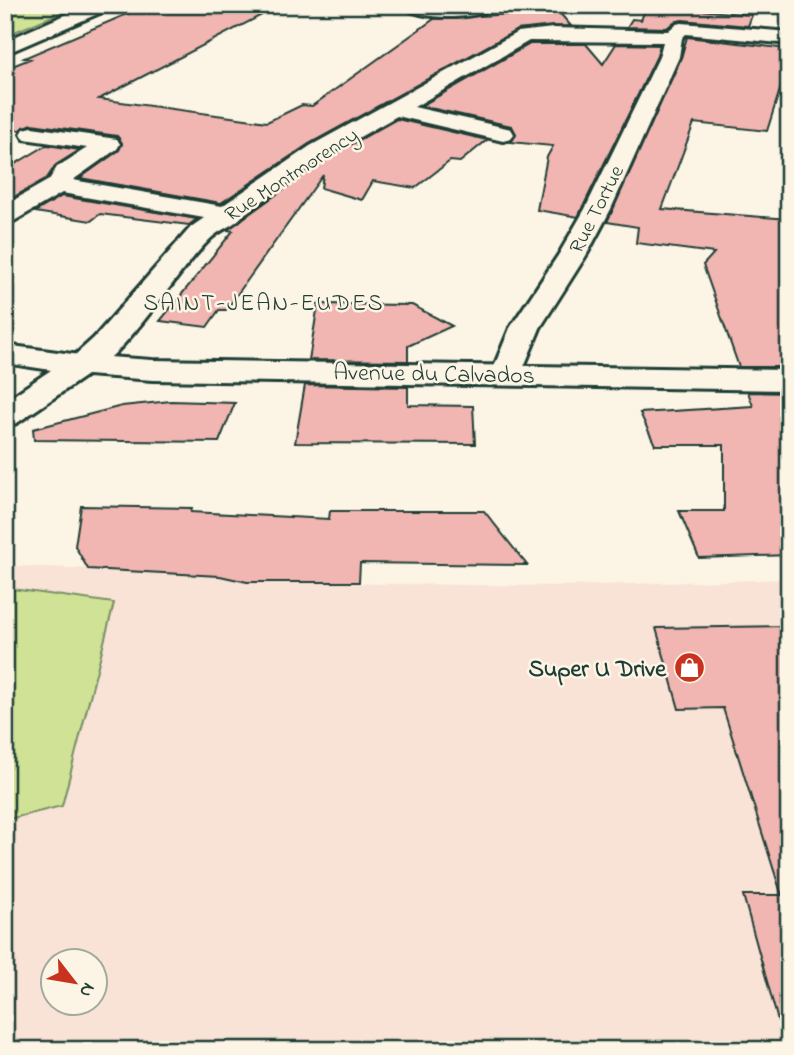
<svg xmlns="http://www.w3.org/2000/svg" width="794" height="1055" font-family="'Indie Flower',sans-serif">
  <rect width="100%" height="100%" fill="#fcf5e5"/>
  <filter id="ink" filterUnits="userSpaceOnUse"><feTurbulence type="fractalNoise" baseFrequency=".0143" numOctaves="2"/><feDisplacementMap in="SourceGraphic" scale="14" xChannelSelector="R" yChannelSelector="G"/><feConvolveMatrix kernelMatrix="1 2 1 2 8 2 1 2 1" color-interpolation-filters="sRGB"/></filter>
  <g filter="url(#ink)">
    <!-- built -->
    <path fill="#f9e2d6" fill-rule="evenodd" d="M 5,562 L 17,566 L 131,570 L 220,576 L 247,582 L 563,586 L 789,579 L 789,1050 L 5,1050 ZM 52,960 L 94,960 L 94,1002 L 52,1002 Z"/>
    <!-- green -->
    <path fill="#cfe296" stroke="#779065" stroke-width="2" d="M 5,5 L 79,5 L 5,36 Z
      M 5,588 L 114,603 L 62,806 L 5,820 Z"/>
    <!-- building -->
    <path fill="#f1b6b2" stroke="#1f3d34" stroke-width="2" d="M 190,5 L 281,5 L 99,99 L 267,122 L 302,105 L 312,106 L 434,19 L 558,11 L 571,26 L 517,30 L 309,144 L 221,203 L 80,178 L 119,150 L 122,143 L 117,136 L 32,124 L 20,130 L 5,129 L 5,69 L 30,59 L 24,58 L 141,8 L 176,12 Z
      M 647,5 L 701,5 L 699,10 L 752,15 L 748,26 L 682,20 L 674,22 L 667,28 L 627,27 L 632,19 L 641,20 Z
      M 687,37 L 788,49 L 783,80 L 767,131 L 694,123 L 662,209 L 789,219 L 789,367 L 739,367 L 703,265 L 714,253 L 636,243 L 638,227 L 607,222 L 681,58 Z
      M 530,44 L 586,44 L 603,64 L 616,44 L 660,45 L 657,56 L 578,217 L 537,210 L 547,157 L 553,146 L 510,142 L 516,135 L 512,126 L 421,106 Z
      M 397,119 L 487,140 L 460,162 L 450,161 L 415,188 L 373,181 L 362,200 L 321,188 L 323,175 L 226,310 L 219,310 L 207,327 L 160,321 L 233,231 L 227,230 L 327,158 Z
      M 47,145 L 80,150 L 56,165 L 47,178 L 5,202 L 5,170 Z
      M 62,196 L 197,219 L 189,225 L 100,214 L 91,221 L 35,212 Z
      M 318,304 L 412,305 L 452,326 L 408,346 L 408,361 L 309,360 Z
      M 305,385 L 408,387 L 408,405 L 473,406 L 475,444 L 295,443 Z
      M 748,392 L 789,393 L 789,555 L 699,558 L 679,511 L 724,511 L 724,445 L 655,445 L 640,413 L 753,406 Z
      M 171,401 L 235,403 L 219,442 L 34,440 L 33,429 L 122,406 Z
      M 81,506 L 192,508 L 191,512 L 329,519 L 330,511 L 484,511 L 527,565 L 360,563 L 359,582 L 247,582 L 220,576 L 88,569 L 75,546 Z
      M 789,626 L 789,892 L 781,893 L 723,708 L 679,709 L 656,628 Z
      M 743,895 L 789,895 L 789,1020 L 778,1021 Z"/>
    <g fill="none" stroke-linecap="round" stroke-linejoin="round">
      <defs>
        <path id="street" d="M 88,5 L 111,5 L 109,9 L 5,54 L 5,41 Z
          M 402,5 L 496,5 C 482,21 416,21 402,5 Z
          M 682,23 L 789,32 L 789,44 L 686,34 L 682,38 L 679,57 L 611,209 L 587,254 L 540,328 L 518,381 L 507,384 L 496,381 L 491,374 L 510,328 L 559,254 L 585,209 L 659,57 L 663,42 L 529,41 L 414,107 L 511,129 L 514,134 L 511,139 L 503,141 L 397,116 L 326,156 L 243,215 C 236,225 218,230 209,240 C 178,270 125,357 90,372 C 82,375 76,374 69,372 L 64,365 L 94,338 L 191,227 L 204,218 L 62,193 L 14,221 L 5,224 L 5,205 L 49,180 L 57,167 L 87,148 L 24,139 L 21,134 L 24,129 L 32,127 L 117,139 L 120,144 L 117,149 L 73,180 L 222,206 L 310,146 L 518,32 L 553,28 L 668,31 L 676,24 Z"/>
        <path id="secondary" d="M 5,345 L 80,355 L 152,360 L 789,370 L 789,390 L 152,380 L 87,375 L 17,423 L 5,426 L 5,401 L 51,370 L 5,363 Z"/>
      </defs>
      <!-- street casing -->
      <use href="#street" stroke="#1f3d34" stroke-width="6"/>
      <!-- secondary casing -->
      <use href="#secondary" stroke="#1f3d34" stroke-width="6"/>
      <!-- street -->
      <use href="#street" fill="#fcf5e5" fill-rule="evenodd"/>
      <!-- secondary -->
      <use href="#secondary" fill="#fcf5e5" fill-rule="evenodd"/>
    </g>
  </g>
  <!-- icons -->
  <defs>
    <symbol id="shop-disc" viewBox="-11 -11 22 22"><circle r="9.5" fill="#c8321e" stroke="#fcf5e5"/><path d="M-5-2.5h2.3a2.7 3.5 0 0 1 5.4 0H5L5.5 6h-11ZM-1.5-2.5h3a1.5 2.3 0 0 0-3 0Z" fill="#fff"/></symbol>
  </defs>
  <g fill-rule="evenodd">
    <use href="#shop-disc" x="672" y="650" width="35" height="35"/>
  </g>
  <g text-anchor="middle" stroke-width="5" stroke-linejoin="round" paint-order="stroke">
    <!-- far-street labels -->
    <g font-size="21" fill="#1f3d34" stroke="#fcf5e5">
      <text transform="translate(291 174) rotate(-33)" y="7">Rue Montmorency</text>
      <text transform="translate(596 209) rotate(-63)" y="7">Rue Tortue</text>
    </g>
    <!-- far-quarter labels -->
    <g font-size="23" letter-spacing="2" fill="#1f3d34" stroke="#fcf5e5">
      <text x="264" y="310">SAINT-JEAN-EUDES</text>
    </g>
    <!-- street labels -->
    <g font-size="24" fill="#1f3d34" stroke="#fcf5e5">
      <text transform="translate(434 373) rotate(1)" y="8">Avenue du Calvados</text>
    </g>
    <!-- poi labels -->
    <g font-size="24" font-weight="bold" fill="#1f3d34" stroke="#fcf5e5" text-anchor="end">
      <text x="666" y="676">Super U Drive</text>
    </g>
  </g>
  <!-- margin -->
  <rect width="794" height="1055" fill="none" stroke="#fcf5e5" stroke-width="28"/>
  <rect x="14" y="14" width="766" height="1027" fill="none" stroke="#1f3d34" stroke-width="2.5" filter="url(#ink)"/>
  <!-- north arrow -->
  <g transform="translate(74 982) rotate(121)"><circle r="33" fill="#fcf5e5" stroke="#a4ab9e" stroke-width="2"/>
  <path d="M0-5L12 26L0 18L-12 26Z" fill="#c8321e"/>
  <text y="-10" font-size="19" font-weight="bold" text-anchor="middle" fill="#1f3d34">N</text>
  </g>
</svg>
